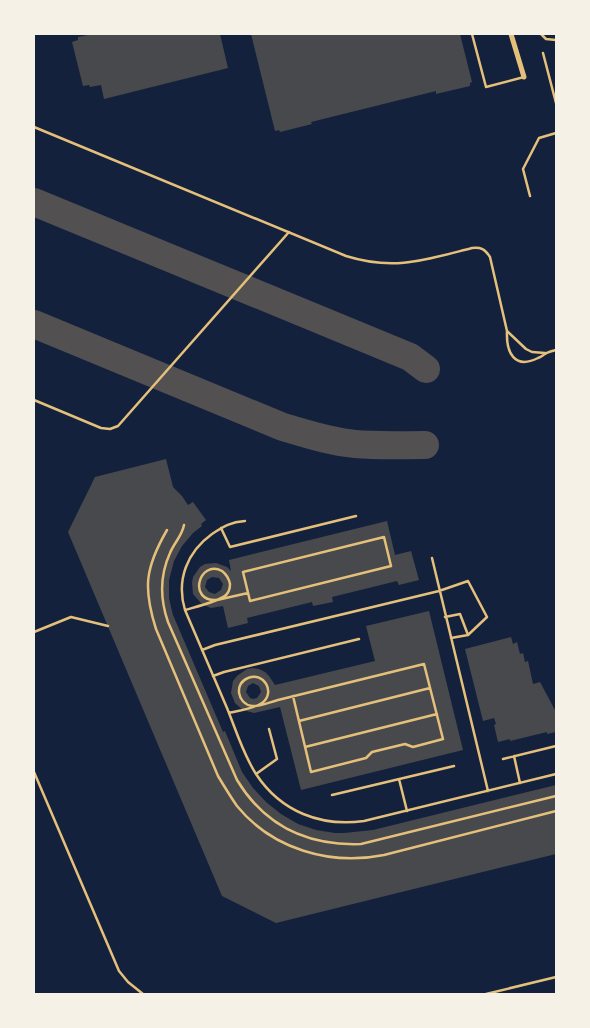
<svg xmlns="http://www.w3.org/2000/svg" width="590" height="1028" font-family="'Nunito Sans',sans-serif">
  <rect width="100%" height="100%" fill="#14213d"/>
  <g fill="none" stroke-linecap="round" stroke-linejoin="round">
    <!-- taxiway -->
    <path stroke="#525050" stroke-width="28" d="M 34,202 L 410,357 L 426,369
      M 34,324 L 283,427 C 307,434 331,442 355,444 C 378,446 401,445 425,445"/>
  </g>
  <!-- building -->
  <path fill="#48494c" fill-rule="evenodd" d="M 88,34 L 220,34 L 228,68 L 104,99 L 101,85 L 90,87 L 89,85 L 83,86 L 72,42 L 78,40 L 78,37 L 88,35 Z
    M 251,34 L 460,34 L 472,82 L 470,83 L 470,86 L 436,94 L 436,91 L 311,122 L 312,124 L 280,132 L 279,130 L 275,131 Z
    M 166,459 L 173,487 L 182,496 L 188,505 L 193,502 L 206,520 L 201,524 L 202,526 L 193,533 L 182,546 L 174,561 L 169,580 L 169,598 L 171,607 L 173,615 L 223,732 L 225,731 L 242,772 L 253,788 L 266,802 L 281,814 L 298,824 L 316,830 L 335,833 L 344,833 L 373,830 L 556,785 L 556,854 L 276,923 L 222,896 L 68,532 L 95,477 Z
    M 387,521 L 395,555 L 411,551 L 419,580 L 399,585 L 397,581 L 332,597 L 333,602 L 313,606 L 312,602 L 247,618 L 248,623 L 228,628 L 223,606 L 211,608 L 206,606 L 201,603 L 193,594 L 192,583 L 193,577 L 200,567 L 205,564 L 216,563 L 227,567 L 231,571 L 229,560 ZM 212,577 L 219,578 L 223,584 L 221,590 L 215,594 L 209,592 L 205,587 L 207,580 Z
    M 429,611 L 463,750 L 301,790 L 280,707 L 254,713 L 243,710 L 235,703 L 231,693 L 233,681 L 237,676 L 247,669 L 253,668 L 259,669 L 265,672 L 269,676 L 275,685 L 375,661 L 366,626 ZM 253,683 L 259,686 L 261,692 L 257,698 L 253,699 L 250,698 L 246,692 L 248,686 Z
    M 511,637 L 513,644 L 517,642 L 520,654 L 523,653 L 525,662 L 528,661 L 533,684 L 540,682 L 556,712 L 556,732 L 547,734 L 547,732 L 510,741 L 510,739 L 498,742 L 494,725 L 496,724 L 494,718 L 483,721 L 465,649 Z"/>
  <g fill="none" stroke-linecap="round" stroke-linejoin="round">
    <!-- service -->
    <path stroke="#e5c07b" stroke-width="2.5" d="M 472,34 L 486,87 L 524,77
      M 541,34 L 546,39 L 556,40
      M 543,53 L 556,103
      M 34,127 L 346,256 C 394,271 425,260 472,248 C 481,247 485,249 490,257 L 507,331 C 506,352 514,370 538,358 C 541,357 543,355 545,354 C 548,352 553,351 556,350
      M 530,196 L 523,169 L 539,138 L 556,133
      M 507,331 L 526,349 L 532,352 L 545,353
      M 34,400 L 101,428 L 110,429 L 118,426 L 289,232
      M 245,521 C 231,522 224,526 212,534 C 187,552 176,580 185,610 C 199,643 213,675 227,708 C 236,730 243,754 256,774 C 281,812 321,827 364,821 L 556,774
      M 184,525 C 182,536 174,543 170,553 C 160,575 160,599 168,622 L 237,780 C 265,826 308,846 361,844 L 556,796
      M 221,528 L 230,547 L 356,516
      M 167,530 C 145,568 143,588 156,629 L 218,776 C 224,786 230,796 237,806 C 272,849 330,866 384,855 L 556,811
      M 384,537 L 391,566 L 250,601 L 243,572 Z
      M 432,558 L 488,791
      M 185,610 C 195,607 220,601 226,595 C 229,592 230,588 230,584 C 229,579 226,574 222,571 C 199,559 187,602 217,600 L 248,593
      M 445,617 L 460,614 L 468,635
      M 34,632 L 71,617 L 108,626
      M 202,650 L 215,645 L 439,591 L 468,581 L 487,617 L 468,635 L 451,638
      M 213,676 L 224,672 L 359,639
      M 229,713 C 238,711 255,708 262,703 C 276,693 264,671 248,678 C 234,683 237,704 252,706 C 260,707 270,702 278,700 L 424,664 L 443,739 L 413,747 L 405,744 L 372,752 L 366,758 L 311,772 L 293,696
      M 299,721 L 430,688
      M 305,747 L 437,714
      M 514,756 L 520,783
      M 503,759 L 556,746
      M 34,772 L 119,971 L 128,982 L 143,994
      M 256,774 L 277,759 L 269,729
      M 399,779 L 407,811
      M 332,795 L 454,766
      M 486,994 L 556,977"/>
    <!-- minor -->
    <path stroke="#e5c07b" stroke-width="5" d="M 511,34 L 524,77"/>
  </g>
  <!-- border -->
  <rect width="590" height="1028" fill="none" stroke="#f6f1e7" stroke-width="70"/>
</svg>
